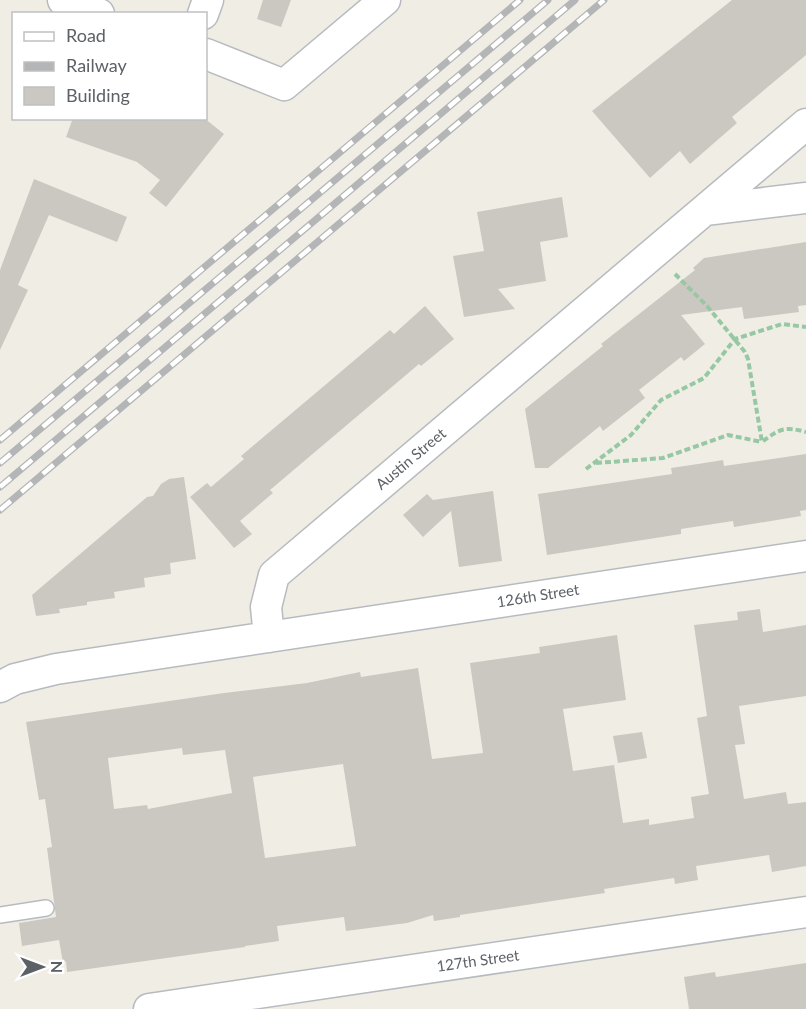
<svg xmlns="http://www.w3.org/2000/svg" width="806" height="1009" font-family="Lato,sans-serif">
  <rect width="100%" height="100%" fill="#f0ede5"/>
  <!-- building -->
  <path fill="#cbc8c2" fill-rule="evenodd" d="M 263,0 L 291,0 L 281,27 L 257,19 Z
    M 732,0 L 806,0 L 806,55 L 732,117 L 737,123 L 690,164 L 680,151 L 650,178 L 592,111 Z
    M 73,118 L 204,118 L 224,134 L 166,207 L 149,193 L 160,180 L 137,162 L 66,137 Z
    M 34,179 L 127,217 L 117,242 L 49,215 L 18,285 L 28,290 L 0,350 L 0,270 Z
    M 562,197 L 568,237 L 540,242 L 546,281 L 498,289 L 515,309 L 464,317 L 453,256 L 484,251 L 477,212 Z
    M 806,242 L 806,305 L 798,306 L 799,312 L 744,319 L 742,307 L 681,315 L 705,344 L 684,361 L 681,357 L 639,390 L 645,398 L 603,431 L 600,426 L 548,468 L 535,468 L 525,409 L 603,346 L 601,344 L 695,270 L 693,268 L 704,258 Z
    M 425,306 L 454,339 L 421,366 L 419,364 L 270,490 L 273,493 L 240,521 L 252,534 L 234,548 L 190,497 L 207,483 L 211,487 L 244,459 L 241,456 L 324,386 L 390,330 L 394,334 Z
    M 806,454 L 806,510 L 800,511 L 801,516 L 734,527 L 733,521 L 681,529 L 681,534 L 547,555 L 538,494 L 672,474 L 671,468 L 698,464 L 723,460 L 724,466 Z
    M 184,477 L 196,559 L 170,563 L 171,574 L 144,578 L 145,587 L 114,592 L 115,598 L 87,602 L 87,605 L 59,609 L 60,613 L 36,616 L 32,595 L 147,497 L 153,496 L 161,484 L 169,479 Z
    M 493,491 L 502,561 L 459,567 L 451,511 L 423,537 L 403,515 L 427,494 L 433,500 Z
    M 760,609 L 763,632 L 806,625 L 806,696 L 739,706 L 745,744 L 735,745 L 744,799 L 786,792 L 788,804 L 806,802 L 806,866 L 772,872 L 769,855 L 696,866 L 698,880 L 675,884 L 674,878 L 604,889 L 605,893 L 460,915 L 460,917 L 434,921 L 433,915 L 407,923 L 346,931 L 344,917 L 277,926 L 279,941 L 245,946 L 245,947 L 67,972 L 66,962 L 63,963 L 59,940 L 22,946 L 19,923 L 56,917 L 47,848 L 52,847 L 45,799 L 39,800 L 26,722 L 224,693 L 307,683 L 360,672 L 361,677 L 418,668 L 432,759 L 483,753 L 470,663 L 540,653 L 539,647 L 617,635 L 626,700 L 563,709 L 573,771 L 614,765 L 623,823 L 649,819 L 649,825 L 694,818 L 691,797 L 709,794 L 697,718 L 707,716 L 694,625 L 738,620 L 737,612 ZM 182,748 L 183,755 L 225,750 L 232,793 L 148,809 L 147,805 L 114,809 L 108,758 ZM 343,764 L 356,846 L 265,858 L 253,777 Z
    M 642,732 L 647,758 L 618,763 L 613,736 Z
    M 806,963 L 806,1009 L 689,1009 L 684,977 L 715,972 L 716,977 Z"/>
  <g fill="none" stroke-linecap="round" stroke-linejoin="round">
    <defs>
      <path id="service" d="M 0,915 L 46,908"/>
      <path id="minor" d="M 63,0 L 99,14
        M 203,14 L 208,0
        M 206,54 L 284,85 L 385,0
        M 705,210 L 806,198
        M 269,637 L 266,607 L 274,575 L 806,124
        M 0,687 L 15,679 L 56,669 L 806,556
        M 149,1009 L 806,912"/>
    </defs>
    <!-- service casing -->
    <use href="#service" stroke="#b7bbbf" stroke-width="18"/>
    <!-- minor casing -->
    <use href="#minor" stroke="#b7bbbf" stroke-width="33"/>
    <!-- path -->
    <path stroke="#97c8a4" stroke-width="4" stroke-dasharray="6 3" stroke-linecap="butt" d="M 675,274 L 707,306 L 745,352 L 748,359 L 762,442 C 779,429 784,426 806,432
      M 596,463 L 663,458 L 728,435 L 762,442
      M 586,469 L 631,435 L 661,400 L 704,378 L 735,339 L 782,324 L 806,327"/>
    <!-- service -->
    <use href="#service" stroke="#fff" stroke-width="15"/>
    <!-- minor -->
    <use href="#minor" stroke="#fff" stroke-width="30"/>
    <defs>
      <path id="rail" d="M 0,440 L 520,0
        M 0,463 L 548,0
        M 0,487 L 575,0
        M 0,510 L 604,0"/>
    </defs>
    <!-- rail casing -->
    <use href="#rail" stroke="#b4b5b6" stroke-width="7"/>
    <!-- rail -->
    <use href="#rail" stroke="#fff" stroke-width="4.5" stroke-dasharray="14" stroke-linecap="butt"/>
  </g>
  <g text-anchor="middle" stroke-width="5" stroke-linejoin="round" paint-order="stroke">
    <!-- street labels -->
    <g font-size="15" fill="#5c6166" stroke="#fff">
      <text transform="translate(411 459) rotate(-40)" y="5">Austin Street</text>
      <text transform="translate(538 596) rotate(-9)" y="5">126th Street</text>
      <text transform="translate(478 961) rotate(-8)" y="5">127th Street</text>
    </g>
  </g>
  <!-- legend -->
  <rect x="12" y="12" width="195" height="108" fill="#ffffff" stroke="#bec0c2" stroke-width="1.5"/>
  <rect x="24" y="32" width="30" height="9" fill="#ffffff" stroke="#bec0c2" stroke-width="1.5"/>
  <text x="66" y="42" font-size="18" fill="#5c6166">Road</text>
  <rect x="24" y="62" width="30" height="9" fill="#b4b5b6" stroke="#bec0c2" stroke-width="1.5"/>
  <text x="66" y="72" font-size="18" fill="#5c6166">Railway</text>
  <rect x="24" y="87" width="30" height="18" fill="#cbc8c2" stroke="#bec0c2" stroke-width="1.5"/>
  <text x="66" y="102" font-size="18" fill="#5c6166">Building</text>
  <!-- north arrow -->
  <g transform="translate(42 967) rotate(90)" stroke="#ffffff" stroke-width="4.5" paint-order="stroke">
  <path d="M0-4.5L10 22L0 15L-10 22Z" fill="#5c6166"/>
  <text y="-9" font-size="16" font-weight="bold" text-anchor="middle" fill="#5c6166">N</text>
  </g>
</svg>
